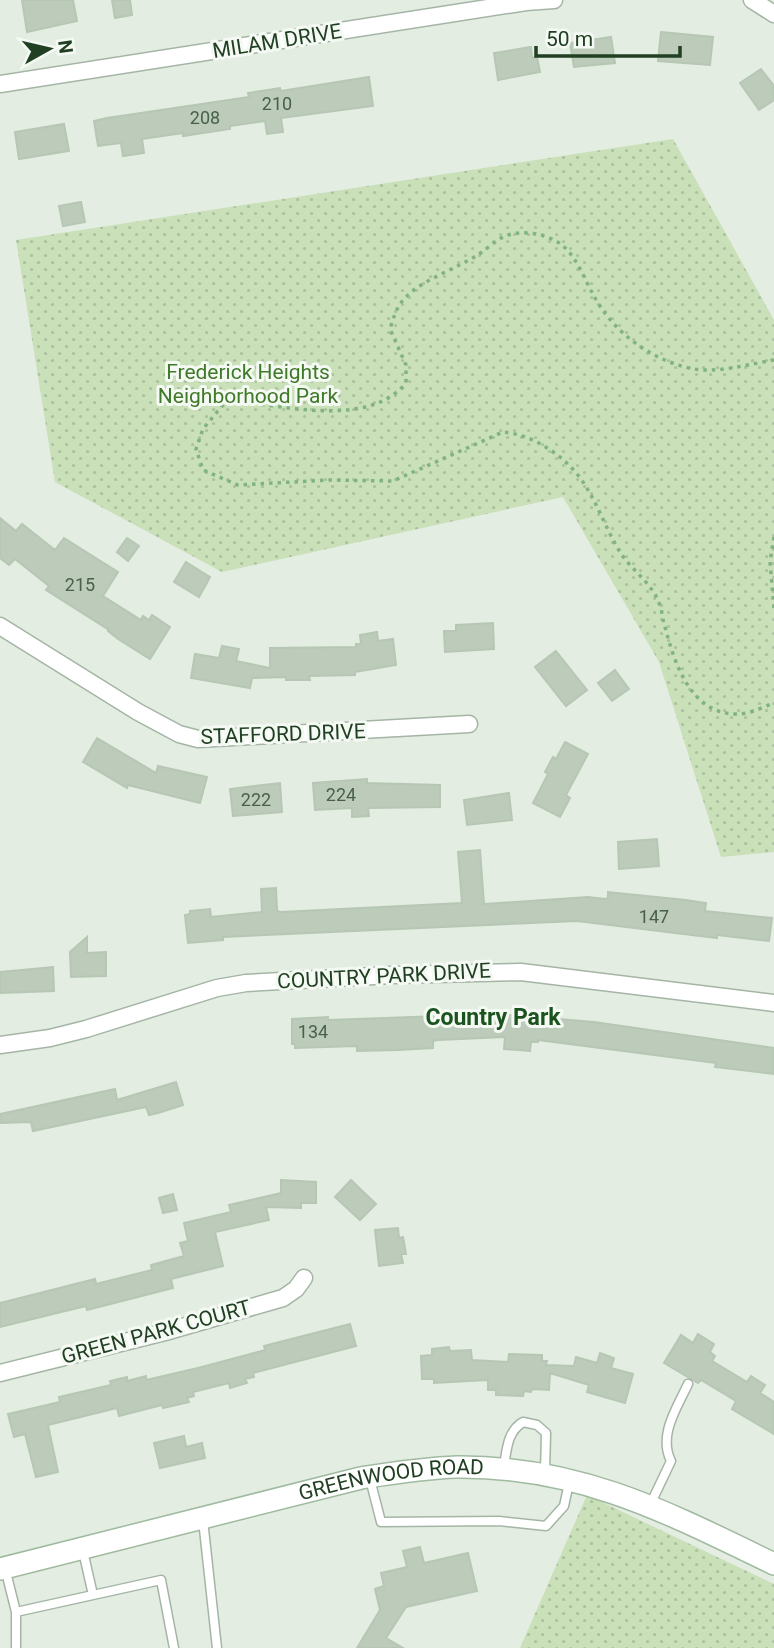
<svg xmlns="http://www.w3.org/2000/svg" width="774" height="1648" font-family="Roboto,sans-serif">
  <defs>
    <pattern id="green-dots" width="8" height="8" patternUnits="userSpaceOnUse" patternTransform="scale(1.75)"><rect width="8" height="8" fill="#c9e0b9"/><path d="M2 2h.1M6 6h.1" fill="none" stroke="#acc19f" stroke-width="1.8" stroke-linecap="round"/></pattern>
  </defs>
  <rect width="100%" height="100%" fill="#e3ede2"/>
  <!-- green -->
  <path fill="url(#green-dots)" d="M 673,139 L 774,320 L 774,852 L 721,857 L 659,662 L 563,497 L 222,572 L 55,482 L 16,240 Z
    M 587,1495 L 774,1584 L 774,1648 L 520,1648 Z"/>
  <!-- building -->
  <path fill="#bccbba" stroke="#b6c7b4" stroke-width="2" d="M 22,0 L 73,0 L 77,21 L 27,32 Z
    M 112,0 L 130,0 L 132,15 L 115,18 Z
    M 661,32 L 713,37 L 710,65 L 658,61 Z
    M 611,37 L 615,63 L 574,67 L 570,43 Z
    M 531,47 L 532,58 L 537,57 L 540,72 L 498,80 L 494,53 Z
    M 761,69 L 774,86 L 774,100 L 759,110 L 740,83 Z
    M 369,77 L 373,106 L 281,118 L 283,132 L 267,134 L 265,121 L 230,126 L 230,129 L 183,136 L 183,133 L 142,139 L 144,153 L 123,156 L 121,143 L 98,146 L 94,121 L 107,118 L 249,97 L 248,93 L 280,88 L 281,91 Z
    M 64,124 L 69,151 L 19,159 L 15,132 Z
    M 81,202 L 85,222 L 63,226 L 59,206 Z
    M 0,518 L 16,531 L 22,524 L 55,550 L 64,538 L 118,572 L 103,596 L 141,620 L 143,616 L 149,620 L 152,615 L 170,627 L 150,659 L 118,639 L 108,631 L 109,630 L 46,590 L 49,586 L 15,559 L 9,565 L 0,558 Z
    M 127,538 L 139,546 L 128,561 L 117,552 Z
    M 186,562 L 210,577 L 199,597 L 174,582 Z
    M 493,623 L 494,649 L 445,652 L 444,631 L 456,631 L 456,625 Z
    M 377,632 L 378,641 L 393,639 L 396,665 L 355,672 L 355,675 L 309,676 L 310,680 L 286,680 L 286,677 L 252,678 L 250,688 L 191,678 L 195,654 L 219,658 L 222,646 L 239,649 L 236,661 L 270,668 L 270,648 L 356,647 L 356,644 L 361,644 L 360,635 Z
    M 556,651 L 587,690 L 566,706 L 535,667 Z
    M 615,670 L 629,689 L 612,701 L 598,683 Z
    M 97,738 L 156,773 L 158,766 L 207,777 L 200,803 L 128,785 L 127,788 L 83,762 Z
    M 565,742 L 588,754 L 566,795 L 570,798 L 560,817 L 533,803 L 548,774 L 545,772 L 553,757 L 556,759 Z
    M 367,779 L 367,783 L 440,785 L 440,807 L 368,808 L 369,816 L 352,817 L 352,808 L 315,810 L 313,783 Z
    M 280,783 L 282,812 L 233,816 L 230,789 Z
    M 509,793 L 512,820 L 467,825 L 464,800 Z
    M 657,839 L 659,866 L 619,869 L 618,842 Z
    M 480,850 L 484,904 L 588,897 L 605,899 L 608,898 L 608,892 L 686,900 L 706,903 L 705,911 L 772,918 L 769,941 L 717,935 L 717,938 L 577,921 L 223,937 L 223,940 L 188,943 L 185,915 L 190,914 L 190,911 L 210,909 L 211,917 L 262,912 L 261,889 L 276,888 L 277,911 L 281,912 L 462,903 L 458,852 Z
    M 87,937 L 87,953 L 106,952 L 106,976 L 71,977 L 70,952 Z
    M 53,967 L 54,991 L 0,993 L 0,972 Z
    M 498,1014 L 594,1022 L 774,1048 L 774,1074 L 715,1067 L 716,1063 L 538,1040 L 538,1042 L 531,1042 L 530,1051 L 504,1049 L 505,1037 L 438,1040 L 433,1041 L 433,1048 L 398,1050 L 357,1051 L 357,1046 L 295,1048 L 295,1044 L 292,1044 L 292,1019 L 328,1017 L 328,1020 Z
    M 176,1082 L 183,1105 L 158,1113 L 149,1115 L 146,1107 L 33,1131 L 31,1122 L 0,1123 L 0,1114 L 115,1089 L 117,1100 Z
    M 281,1180 L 316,1182 L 316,1203 L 301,1203 L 301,1208 L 266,1207 L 269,1220 L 215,1232 L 223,1266 L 171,1279 L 173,1288 L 87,1310 L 86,1306 L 0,1327 L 0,1303 L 95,1279 L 96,1284 L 152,1270 L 151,1265 L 184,1256 L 180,1243 L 188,1241 L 184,1223 L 231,1212 L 229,1205 L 281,1193 Z
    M 351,1180 L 376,1204 L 360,1220 L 335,1197 Z
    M 173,1194 L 177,1210 L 163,1213 L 159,1198 Z
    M 398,1228 L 399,1238 L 403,1237 L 406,1254 L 401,1254 L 403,1263 L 379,1266 L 375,1230 Z
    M 350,1324 L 356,1346 L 253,1373 L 254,1377 L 245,1379 L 247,1383 L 230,1388 L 229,1383 L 193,1392 L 194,1396 L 187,1398 L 189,1402 L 163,1408 L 162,1405 L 119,1416 L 117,1408 L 48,1425 L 58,1472 L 36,1477 L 25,1434 L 14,1437 L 8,1414 L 60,1402 L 59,1397 L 111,1385 L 110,1381 L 127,1377 L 127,1381 L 146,1376 L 146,1380 L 198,1368 L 265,1350 L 264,1346 Z
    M 698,1334 L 714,1344 L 710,1352 L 715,1356 L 712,1361 L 747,1382 L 751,1376 L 765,1385 L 760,1393 L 774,1402 L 774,1434 L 732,1409 L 736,1401 L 701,1380 L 698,1383 L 664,1363 L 681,1335 L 693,1343 Z
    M 449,1347 L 450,1351 L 471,1350 L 472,1360 L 508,1362 L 509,1354 L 542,1355 L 542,1361 L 547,1361 L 546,1365 L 574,1366 L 576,1357 L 597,1363 L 600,1353 L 614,1358 L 611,1368 L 633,1374 L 625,1403 L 587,1392 L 589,1385 L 550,1373 L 549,1390 L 532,1389 L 531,1392 L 524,1391 L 523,1396 L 496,1395 L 496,1390 L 488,1390 L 488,1380 L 434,1383 L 434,1379 L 422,1379 L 421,1356 L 432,1355 L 432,1349 Z
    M 184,1436 L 186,1447 L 202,1443 L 205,1458 L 160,1468 L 154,1443 Z
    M 420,1547 L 424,1563 L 468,1553 L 477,1591 L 406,1607 L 386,1638 L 403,1648 L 357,1648 L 380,1610 L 375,1589 L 384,1586 L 381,1573 L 407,1567 L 403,1551 Z"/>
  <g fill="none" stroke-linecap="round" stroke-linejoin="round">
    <defs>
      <path id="lane" d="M 504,1466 C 507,1449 507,1432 523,1422 L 537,1425 L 546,1433 L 545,1473
        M 370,1479 L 381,1522 L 499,1521 L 546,1526 L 564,1506 L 569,1483
        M 650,1505 L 671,1461 C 658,1435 677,1408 688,1384
        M 203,1520 L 217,1648
        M 5,1568 L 16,1612 L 16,1648
        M 93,1595 L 161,1580 L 174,1648
        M 16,1612 L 93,1595 L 83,1551"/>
      <path id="street" d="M 752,0 L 774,14
        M 0,84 L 526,2 L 554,0
        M 0,626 L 138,712 L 179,734 L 198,739 L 469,724
        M 0,1045 L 50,1038 L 86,1029 L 217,988 L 246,983 L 392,975 L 521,972 L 774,1003
        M 0,1373 L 165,1332 L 283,1298 L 296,1289 L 304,1278"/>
      <g id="secondary">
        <path id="s1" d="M 0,1569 L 361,1478 C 393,1473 424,1468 457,1467 C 579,1466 667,1512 774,1564"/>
      </g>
    </defs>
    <!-- lane casing -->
    <use href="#lane" stroke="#a5b5a5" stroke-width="11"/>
    <!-- street casing -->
    <use href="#street" stroke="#a5b5a5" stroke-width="19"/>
    <!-- secondary casing -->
    <use href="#secondary" stroke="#a0baa0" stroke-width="24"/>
    <!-- path -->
    <path stroke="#80b380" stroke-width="3.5" stroke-dasharray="3.5 5" stroke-linecap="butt" d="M 774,360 C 749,364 720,373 694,369 C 652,361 614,333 594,296 C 583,277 575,250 554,240 C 542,234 526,231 512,234 C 499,236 488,249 476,256 C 457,268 421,281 407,296 C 397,305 394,316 390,329 L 406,365 L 406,383 C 370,427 287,407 239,401 L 229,401 L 222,406 L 203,429 L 196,449 L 203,470 L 238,485 L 329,480 L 393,481 L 503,432 C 537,435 572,461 588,490 C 600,510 608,533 620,552 C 631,570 652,583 659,603 C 662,609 662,617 664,623 C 674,662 690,715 738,714 C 750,714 763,707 774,703
      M 774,537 L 770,562 L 774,608"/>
    <!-- lane -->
    <use href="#lane" stroke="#fff" stroke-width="8"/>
    <!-- street -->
    <use href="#street" stroke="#fff" stroke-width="16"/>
    <!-- secondary -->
    <use href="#secondary" stroke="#fff" stroke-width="21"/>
  </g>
  <g text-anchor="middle" stroke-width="6" stroke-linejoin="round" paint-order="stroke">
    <!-- number labels -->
    <g font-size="18" fill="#486248">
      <text x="277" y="110">210</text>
      <text x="205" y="124">208</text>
      <text x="80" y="591">215</text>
      <text x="341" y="801">224</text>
      <text x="256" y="806">222</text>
      <text x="654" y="923">147</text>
      <text x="313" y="1038">134</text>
    </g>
    <!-- street labels -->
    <g font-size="21" fill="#213f22" stroke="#f4f9f3">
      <text transform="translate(277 41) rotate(-9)" y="7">MILAM DRIVE</text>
      <text transform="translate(283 734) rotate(-2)" y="7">STAFFORD DRIVE</text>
      <text transform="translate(384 976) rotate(-3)" y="7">COUNTRY PARK DRIVE</text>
      <text transform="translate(156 1332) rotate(-15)" y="7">GREEN PARK COURT</text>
      <text dy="7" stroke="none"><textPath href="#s1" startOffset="402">GREENWOOD ROAD</textPath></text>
    </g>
    <!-- park labels -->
    <g font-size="21" fill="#407928" stroke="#f4f9f3">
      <text x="248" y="379">Frederick Heights<tspan x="248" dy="24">Neighborhood Park</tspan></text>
    </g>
    <!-- neighbourhood labels -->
    <g font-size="23" font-weight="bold" fill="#1b531f" stroke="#f4f9f3">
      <text x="493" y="1025">Country Park</text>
    </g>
  </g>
  <!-- north arrow -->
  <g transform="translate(49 49) rotate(82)" stroke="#f4f9f3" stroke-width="5" paint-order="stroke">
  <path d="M0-5L12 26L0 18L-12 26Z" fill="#213f22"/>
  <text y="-10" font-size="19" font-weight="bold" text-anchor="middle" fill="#213f22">N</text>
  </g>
  <!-- scale -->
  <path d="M536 46v10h144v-10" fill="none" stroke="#213f22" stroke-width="3.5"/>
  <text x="546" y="46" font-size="21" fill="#213f22" stroke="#f4f9f3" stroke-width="5" paint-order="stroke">50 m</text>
</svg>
